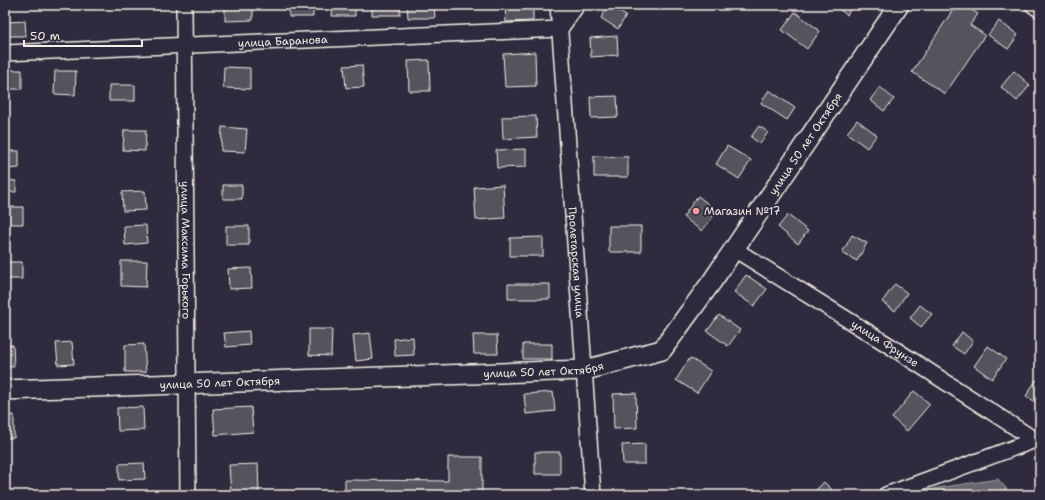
<svg xmlns="http://www.w3.org/2000/svg" width="1045" height="500" font-family="'Shantell Sans',sans-serif">
  <rect width="100%" height="100%" fill="#2f2a3d"/>
  <filter id="ink" filterUnits="userSpaceOnUse"><feTurbulence type="fractalNoise" baseFrequency=".025" numOctaves="2"/><feDisplacementMap in="SourceGraphic" scale="8" xChannelSelector="R" yChannelSelector="G"/><feConvolveMatrix kernelMatrix="1 2 1 2 8 2 1 2 1" color-interpolation-filters="sRGB"/></filter>
  <g filter="url(#ink)">
    <!-- water -->
    <path fill="#6a6670" stroke="#a19ea0" d="M 998,479 L 1012,495 L 912,495 L 937,488 Z"/>
    <!-- building -->
    <path fill="#56525f" stroke="#f4f1e8" d="M 253,5 L 253,20 L 225,21 L 225,6 Z
      M 289,5 L 313,5 L 313,17 L 289,17 Z
      M 333,5 L 355,5 L 355,16 L 332,16 Z
      M 372,5 L 400,5 L 400,15 L 372,15 Z
      M 407,5 L 434,5 L 435,18 L 408,18 Z
      M 505,5 L 533,5 L 533,21 L 506,22 Z
      M 609,5 L 626,16 L 618,29 L 601,18 Z
      M 837,5 L 853,5 L 847,15 L 836,7 Z
      M 956,5 L 964,5 L 978,14 L 970,25 L 985,35 L 945,94 L 912,72 Z
      M 795,12 L 820,31 L 807,49 L 782,30 Z
      M 25,21 L 26,36 L 9,36 L 8,22 Z
      M 999,21 L 1018,35 L 1008,49 L 988,35 Z
      M 617,36 L 618,55 L 591,57 L 590,38 Z
      M 535,52 L 536,86 L 505,87 L 503,54 Z
      M 429,60 L 430,91 L 409,91 L 408,61 Z
      M 362,65 L 364,87 L 346,88 L 344,66 Z
      M 224,67 L 250,68 L 250,89 L 223,88 Z
      M 5,70 L 22,70 L 22,89 L 5,89 Z
      M 55,71 L 76,71 L 75,95 L 54,94 Z
      M 1014,71 L 1030,85 L 1017,101 L 1001,87 Z
      M 109,85 L 135,85 L 135,101 L 109,101 Z
      M 880,87 L 894,99 L 884,111 L 870,100 Z
      M 769,90 L 795,108 L 787,120 L 761,103 Z
      M 617,96 L 618,117 L 591,118 L 590,97 Z
      M 536,116 L 537,137 L 503,139 L 502,117 Z
      M 857,120 L 877,135 L 867,148 L 847,133 Z
      M 759,126 L 768,132 L 760,144 L 751,137 Z
      M 222,127 L 247,129 L 245,152 L 221,151 Z
      M 124,130 L 146,130 L 145,151 L 123,150 Z
      M 727,146 L 751,160 L 739,179 L 716,164 Z
      M 526,149 L 526,167 L 497,168 L 496,150 Z
      M 5,151 L 19,151 L 19,168 L 5,169 Z
      M 594,156 L 628,157 L 628,177 L 594,177 Z
      M 5,180 L 16,181 L 16,192 L 5,192 Z
      M 223,185 L 242,185 L 242,199 L 223,199 Z
      M 503,185 L 505,218 L 476,220 L 474,187 Z
      M 145,191 L 146,210 L 123,211 L 122,192 Z
      M 698,196 L 717,211 L 702,231 L 683,217 Z
      M 5,207 L 23,207 L 23,224 L 5,224 Z
      M 788,215 L 808,231 L 798,244 L 778,227 Z
      M 146,225 L 147,243 L 125,245 L 124,226 Z
      M 226,226 L 249,226 L 249,245 L 226,245 Z
      M 609,226 L 641,226 L 641,252 L 609,252 Z
      M 852,235 L 867,243 L 857,261 L 842,253 Z
      M 543,237 L 543,256 L 510,256 L 510,238 Z
      M 121,261 L 147,261 L 146,287 L 121,286 Z
      M 5,262 L 22,262 L 22,279 L 5,279 Z
      M 251,268 L 252,288 L 229,289 L 228,269 Z
      M 746,275 L 767,289 L 754,306 L 734,292 Z
      M 508,284 L 550,284 L 550,299 L 508,299 Z
      M 895,284 L 907,293 L 895,311 L 882,302 Z
      M 920,305 L 932,314 L 921,327 L 910,318 Z
      M 719,315 L 740,330 L 728,346 L 707,331 Z
      M 309,329 L 332,329 L 331,356 L 309,355 Z
      M 249,331 L 250,345 L 226,347 L 224,333 Z
      M 962,332 L 973,341 L 964,354 L 952,346 Z
      M 370,333 L 373,359 L 356,361 L 353,335 Z
      M 473,335 L 497,335 L 498,354 L 474,354 Z
      M 413,337 L 414,355 L 395,356 L 394,339 Z
      M 72,342 L 74,364 L 58,365 L 56,343 Z
      M 144,344 L 146,372 L 125,372 L 125,345 Z
      M 523,344 L 552,344 L 552,359 L 523,359 Z
      M 5,345 L 13,345 L 14,367 L 5,367 Z
      M 988,346 L 1006,359 L 992,379 L 974,366 Z
      M 690,358 L 711,371 L 697,393 L 676,380 Z
      M 1036,380 L 1040,382 L 1040,405 L 1026,396 Z
      M 914,391 L 930,404 L 907,431 L 892,418 Z
      M 553,392 L 555,411 L 526,414 L 524,394 Z
      M 636,393 L 637,428 L 614,429 L 613,394 Z
      M 143,407 L 144,430 L 118,431 L 117,408 Z
      M 251,407 L 253,432 L 215,435 L 213,409 Z
      M 5,415 L 14,415 L 14,438 L 5,438 Z
      M 645,444 L 645,464 L 623,464 L 622,445 Z
      M 535,452 L 560,452 L 560,474 L 535,474 Z
      M 448,457 L 482,457 L 482,495 L 345,495 L 345,480 L 448,481 Z
      M 144,463 L 145,479 L 119,480 L 119,464 Z
      M 258,464 L 259,493 L 231,494 L 229,465 Z
      M 824,482 L 837,495 L 811,495 Z
      M 616,492 L 651,492 L 651,495 L 616,495 Z"/>
    <g fill="none" stroke-linecap="round" stroke-linejoin="round">
      <defs>
        <g id="minor">
          <path id="s1" d="M 184,5 L 188,495"/>
          <path id="s2" d="M 558,5 L 593,495"/>
          <path d="M 1033,5 L 1040,10"/>
          <path d="M 560,29 L 577,5"/>
          <path id="s3" d="M 5,53 L 560,29"/>
          <path id="s4" d="M 734,249 L 890,346 L 1035,440"/>
          <path d="M 886,495 L 1035,440 L 1040,440"/>
        </g>
        <g id="major">
          <path id="s5" d="M 5,390 L 585,370 L 662,350 L 713,280 L 899,5"/>
        </g>
      </defs>
      <!-- minor casing -->
      <use href="#minor" stroke="#f4f1e8" stroke-width="18"/>
      <!-- major casing -->
      <use href="#major" stroke="#f4f1e8" stroke-width="22"/>
      <!-- minor -->
      <use href="#minor" stroke="#2f2a3d" stroke-width="15"/>
      <!-- major -->
      <use href="#major" stroke="#2f2a3d" stroke-width="19"/>
    </g>
  </g>
  <!-- markers -->
  <circle fill="#ff9aa2" stroke="#2f2a3d" stroke-width="1.5" cx="696" cy="211" r="4"/>
  <g text-anchor="middle" stroke-width="4" stroke-linejoin="round" paint-order="stroke">
    <!-- street labels -->
    <g font-size="11" fill="#f4f1e8" stroke="#2f2a3d">
      <text dy="4" stroke="none"><textPath href="#s3" startOffset="278">улица Баранова</textPath></text>
      <text dy="4" stroke="none"><textPath href="#s5" startOffset="911">улица 50 лет Октября</textPath></text>
      <text dy="4" stroke="none"><textPath href="#s1" startOffset="245">улица Максима Горького</textPath></text>
      <text dy="4" stroke="none"><textPath href="#s2" startOffset="258">Пролетарская улица</textPath></text>
      <text dy="4" stroke="none"><textPath href="#s4" startOffset="178">улица Фрунзе</textPath></text>
      <text dy="4" stroke="none"><textPath href="#s5" startOffset="539">улица 50 лет Октября</textPath></text>
      <text dy="4" stroke="none"><textPath href="#s5" startOffset="215">улица 50 лет Октября</textPath></text>
    </g>
    <!-- poi labels -->
    <g font-size="11" fill="#f4f1e8" stroke="#2f2a3d" text-anchor="start">
      <text x="704" y="215">Магазин №17</text>
    </g>
  </g>
  <!-- margin -->
  <rect width="1045" height="500" fill="none" stroke="#2f2a3d" stroke-width="20"/>
  <rect x="10" y="10" width="1025" height="480" fill="none" stroke="#f4f1e8" stroke-width="1.5" filter="url(#ink)"/>
  <!-- scale -->
  <path d="M24 40v6h118v-6" fill="none" stroke="#f4f1e8" stroke-width="2"/>
  <text x="30" y="40" font-size="12" fill="#f4f1e8" stroke="#2f2a3d" stroke-width="3" paint-order="stroke">50 m</text>
</svg>
